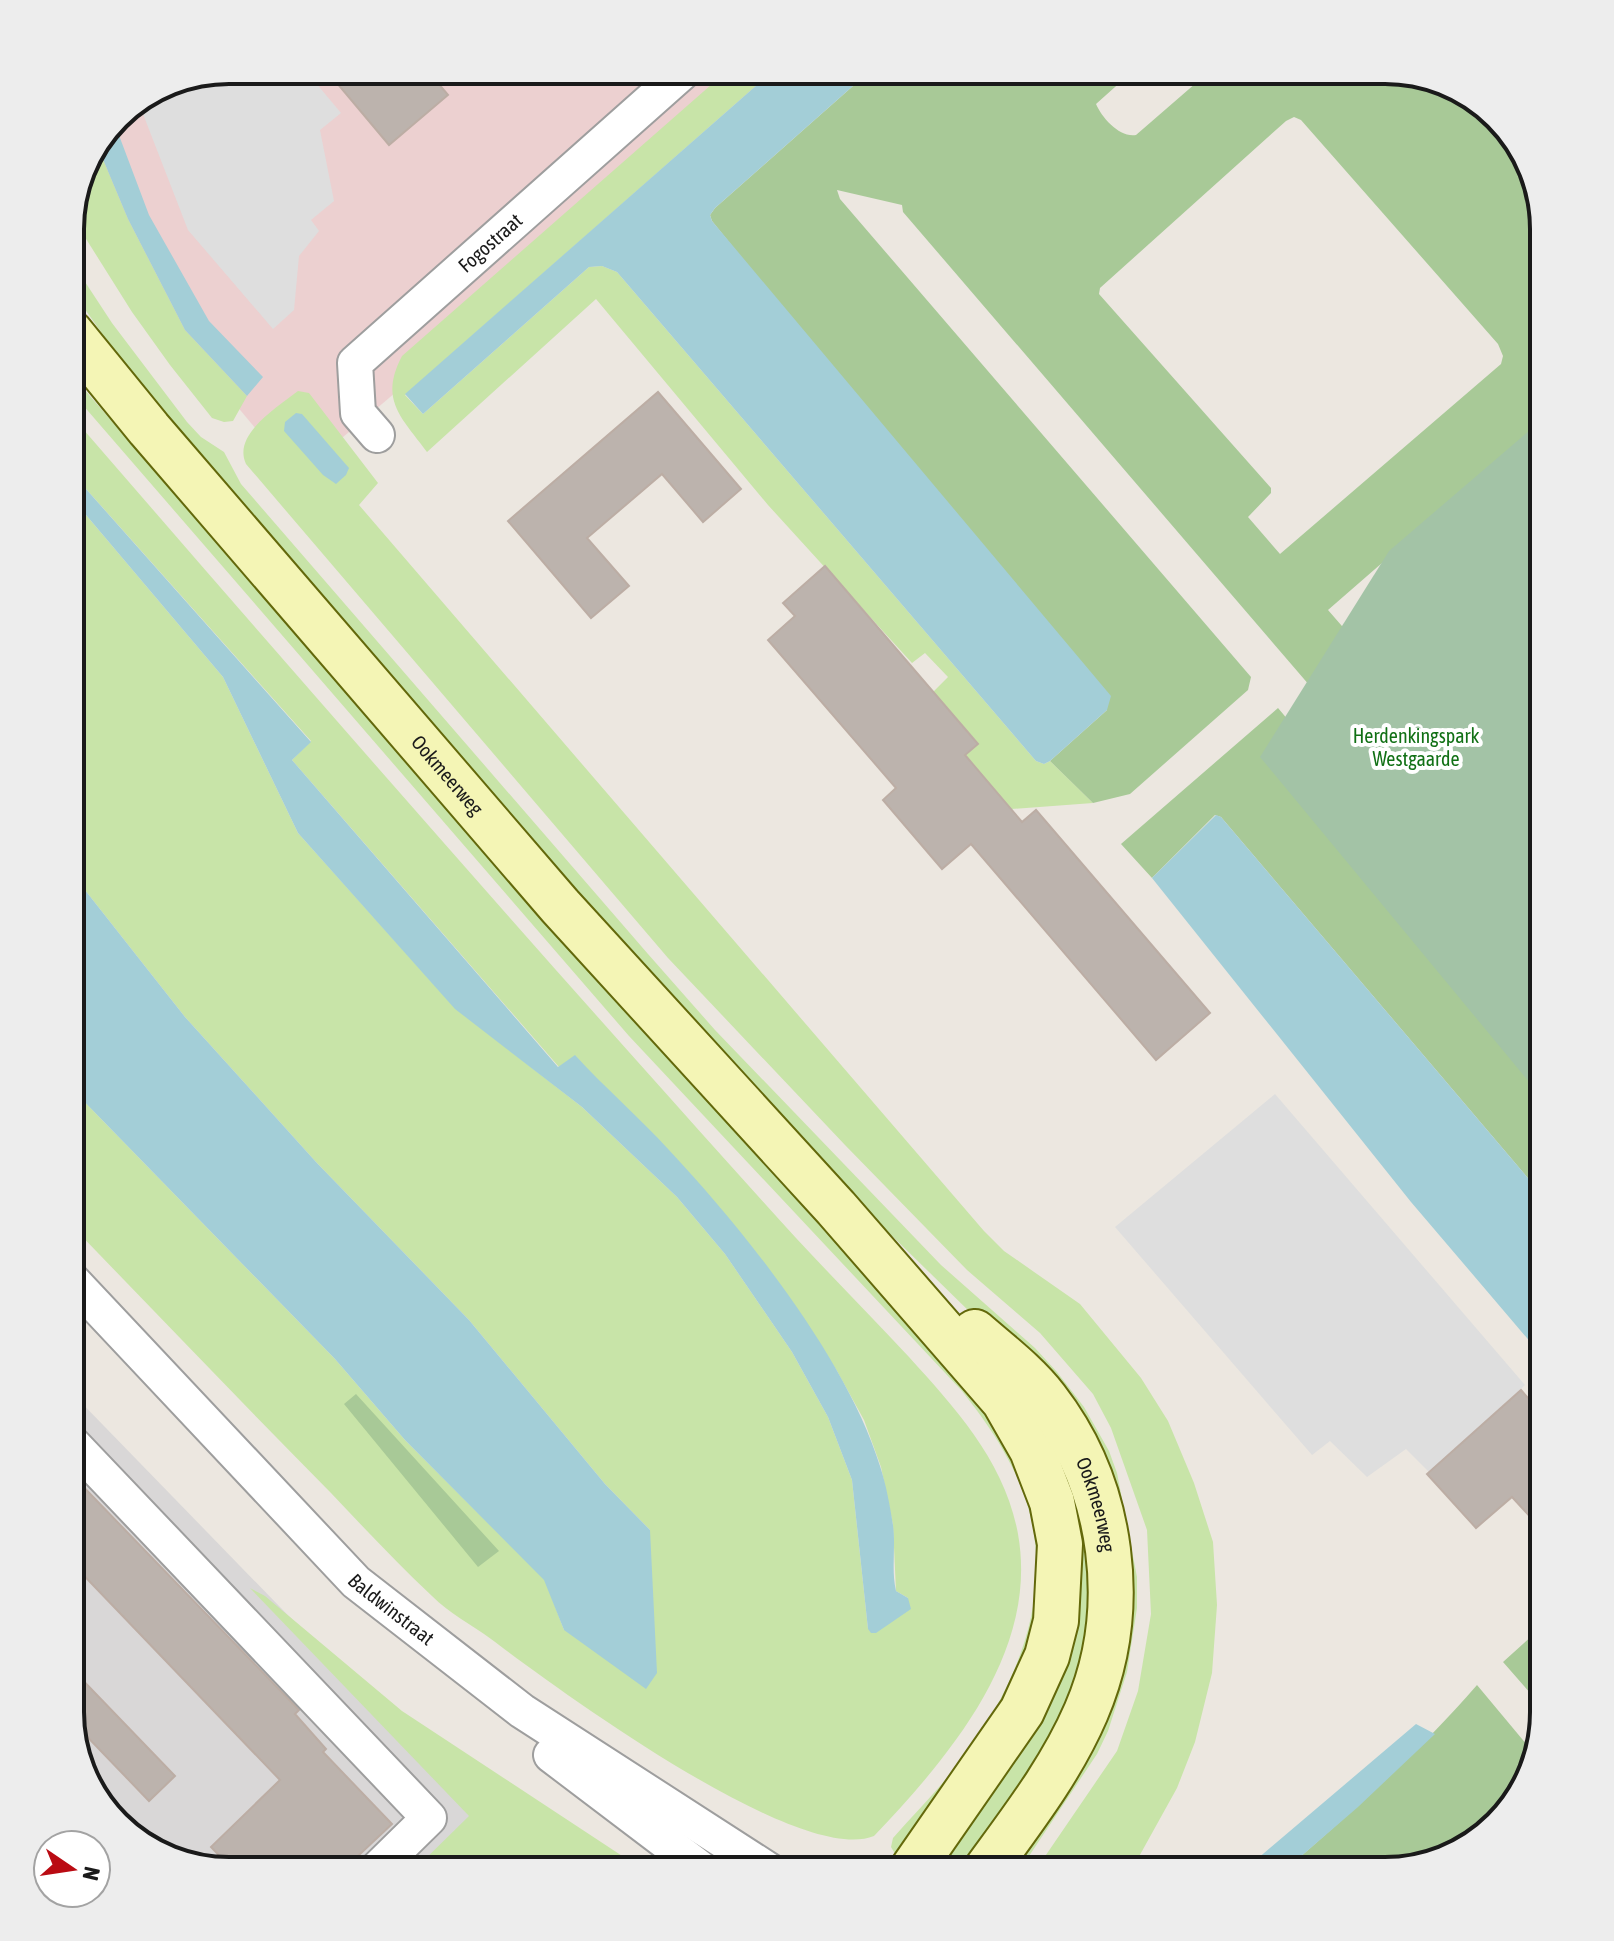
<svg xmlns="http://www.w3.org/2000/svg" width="1614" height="1941" font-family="'Asap Condensed',sans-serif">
  <rect width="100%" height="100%" fill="#ece7e0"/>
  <!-- residential -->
  <path fill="#d9d7d7" d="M 70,1391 L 482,1815 L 446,1871 L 228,1871 L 150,1850 L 97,1801 L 70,1713 Z"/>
  <!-- commercial -->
  <path fill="#ecd0d0" d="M 229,70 L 775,70 L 296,477 L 180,338 L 86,159 L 124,110 L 168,82 Z"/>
  <!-- grass -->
  <path fill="#c8e4a8" d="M 728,70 L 774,70 L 405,395 L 423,414 L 589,267 L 602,266 L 617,272 L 1036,761 L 1044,764 L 1050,761 L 1093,803 L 1011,809 L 965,755 L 978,743 L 933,692 L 948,677 L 925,653 L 912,663 L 768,505 L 596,299 L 427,452 C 401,417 379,400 402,356 Z
    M 97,145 L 128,219 L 185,330 L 247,396 L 233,421 L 224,422 L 212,418 L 170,365 L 132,312 L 71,215 L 86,159 Z
    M 70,259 L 112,323 L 187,422 L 201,437 L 224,452 L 241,484 L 648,954 L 715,1030 L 941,1265 L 1035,1348 L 1057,1372 L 1084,1407 L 1109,1451 L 1117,1473 L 1137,1577 L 1137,1608 L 1127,1672 L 1108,1731 L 1097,1754 L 1019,1871 L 1000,1871 L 1124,1592 L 973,1315 L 886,1230 L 657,987 L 175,428 L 120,359 L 70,288 Z
    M 70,373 L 143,457 L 960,1367 L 1038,1492 L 1039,1647 L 897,1857 L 891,1847 L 893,1838 C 916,1812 941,1787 962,1759 C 1027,1673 1065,1565 1010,1463 C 997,1437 980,1414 962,1391 L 629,1036 L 88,411 L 70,390 Z
    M 298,391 L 309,393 L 378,483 L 359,505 L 984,1231 L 1004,1251 L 1080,1304 L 1141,1378 L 1168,1421 L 1194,1483 L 1213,1542 L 1217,1605 L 1212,1673 L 1195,1742 L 1177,1788 L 1131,1871 L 1035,1871 L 1117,1751 L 1138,1691 L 1151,1614 L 1147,1530 L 1111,1428 L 1093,1394 L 1040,1333 L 967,1270 L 845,1145 L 668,958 L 246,464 C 232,434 278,407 298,391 Z
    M 70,414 C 258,631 446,847 637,1061 C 690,1120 742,1179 796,1238 C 833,1278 872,1317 909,1357 C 956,1409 1005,1462 1018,1534 C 1039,1652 950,1756 874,1836 C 799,1867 556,1688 491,1639 C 472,1625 449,1613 432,1596 C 397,1563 364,1528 331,1493 C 243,1404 157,1314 70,1224 L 70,1087 L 335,1359 L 405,1440 L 545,1580 L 564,1630 L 650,1530 L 605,1484 L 469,1320 L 316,1162 L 185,1017 L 70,871 L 70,496 L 223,677 L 298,833 L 455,1008 L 582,1107 L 677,1197 L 725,1254 L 792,1352 L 828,1417 L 852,1480 L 868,1629 L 908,1598 L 896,1591 L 893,1525 L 881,1467 L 864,1420 L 837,1371 L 794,1306 L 575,1056 L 559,1067 L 292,760 L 311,741 L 70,471 Z
    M 1063,1491 L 1090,1513 L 1091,1667 L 976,1871 L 926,1871 L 1023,1732 Z
    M 250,1588 L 265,1596 L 402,1711 L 645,1871 L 413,1871 L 469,1816 Z"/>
  <!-- forest -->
  <path fill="#a8c997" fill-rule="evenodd" d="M 871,70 L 1134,70 L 1096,104 C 1102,118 1120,138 1136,135 L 1211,70 L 1389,70 L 1403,85 L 1414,76 L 1464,91 L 1517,140 L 1544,228 L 1544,422 L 1328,610 L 1368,656 L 1310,686 L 903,212 L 902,205 L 837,190 L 840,199 L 1251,677 L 1248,690 L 1130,794 L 1093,803 L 1050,761 L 1107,710 L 712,221 L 710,215 L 715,208 ZM 1294,117 L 1301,120 L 1498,344 L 1503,356 L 1501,364 L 1280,554 L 1248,517 L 1271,493 L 1271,488 L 1099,294 L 1100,288 L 1286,121 Z
    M 1278,708 L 1544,1023 L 1544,1197 L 1221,817 L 1215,815 L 1152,878 L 1121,844 Z
    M 356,1394 L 499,1551 L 478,1567 L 344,1404 Z
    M 1544,1625 L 1544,1709 L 1503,1662 Z
    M 1477,1685 L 1533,1752 L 1523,1791 L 1474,1844 L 1386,1871 L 1284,1871 C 1352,1812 1418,1753 1477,1685 Z"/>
  <!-- cemetery -->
  <path fill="#a3c3a6" d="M 1544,418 L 1544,1100 L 1260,757 L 1389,551 Z"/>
  <!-- parking -->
  <path fill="#dedede" d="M 229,70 L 305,70 L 341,113 L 320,130 L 334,201 L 311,220 L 319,231 L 299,256 L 294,310 L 273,329 L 188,230 L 138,101 L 168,82 Z
    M 1275,1094 L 1525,1385 L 1430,1473 L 1406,1449 L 1367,1477 L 1330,1441 L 1312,1455 L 1115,1227 Z"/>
  <!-- water -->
  <path fill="#a3ced7" d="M 774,70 L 871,70 L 715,208 L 710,215 L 712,221 L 1111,696 L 1107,710 L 1050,761 L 1044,764 L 1036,761 L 617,272 L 602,266 L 589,267 L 423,414 L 405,394 Z
    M 114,122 L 149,215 L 209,321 L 263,377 L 247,396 L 185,330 L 128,219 L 97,145 Z
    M 296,413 L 302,414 L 349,468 L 346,475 L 336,484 L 323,475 L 284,431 L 285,422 Z
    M 70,471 L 311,742 L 292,760 L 558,1067 L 575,1055 C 605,1088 639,1117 669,1150 C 745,1231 847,1359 880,1466 C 886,1484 890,1506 893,1525 C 896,1547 891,1570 896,1591 L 908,1598 L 911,1609 L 876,1633 L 871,1633 L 868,1629 L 852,1480 L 828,1417 L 792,1352 L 725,1254 L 677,1197 L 582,1107 L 455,1009 L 298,833 L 223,677 L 70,496 Z
    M 1216,815 L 1221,817 L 1544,1197 L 1544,1358 L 1411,1202 L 1152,878 Z
    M 70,871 L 185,1017 L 316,1162 L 469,1320 L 605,1484 L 650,1530 L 657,1673 L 646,1689 L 564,1630 L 544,1580 L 405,1440 L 335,1359 L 70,1087 Z
    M 1416,1724 L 1435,1734 L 1358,1807 L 1284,1871 L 1243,1871 Z"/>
  <!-- building -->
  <path fill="#bcb3ad" stroke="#bcada4" stroke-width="2" d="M 326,70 L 427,70 L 448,95 L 389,145 Z
    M 658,392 L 741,489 L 703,522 L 662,474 L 587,538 L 629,586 L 591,618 L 508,521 Z
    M 825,566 L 978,744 L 965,755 L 1022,822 L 1036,810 L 1210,1013 L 1156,1060 L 971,844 L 942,869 L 883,800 L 896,788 L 768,640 L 795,616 L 783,603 Z
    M 1521,1390 L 1544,1416 L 1544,1532 L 1512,1497 L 1476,1528 L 1427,1474 Z
    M 70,1473 L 299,1710 L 295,1714 L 326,1749 L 323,1752 L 392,1824 L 342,1871 L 234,1871 L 211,1847 L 280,1780 L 70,1561 Z
    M 70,1667 L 175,1776 L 149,1801 L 72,1721 L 70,1713 Z"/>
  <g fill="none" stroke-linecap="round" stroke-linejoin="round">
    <defs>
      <g id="minor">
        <path id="s1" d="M 377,435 L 358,413 L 355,363 L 685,70"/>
        <path id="s2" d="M 70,1278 L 356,1582 L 522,1711 L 770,1871"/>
        <path d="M 70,1441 L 429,1818 L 375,1871"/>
        <path d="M 551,1755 L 704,1871"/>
      </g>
      <g id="secondary">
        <path id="s3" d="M 70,332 L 149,429 L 560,906 L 836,1208 L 1004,1401 L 1032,1450 L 1052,1502 L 1060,1544 L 1056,1621 L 1047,1656 L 1022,1711 L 911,1871"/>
        <path id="s4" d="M 975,1332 C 999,1353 1027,1374 1046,1399 C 1114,1487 1130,1610 1086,1712 C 1061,1770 1022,1820 985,1871"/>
      </g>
    </defs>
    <!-- minor casing -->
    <use href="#minor" stroke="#9e9e9e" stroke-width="38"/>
    <!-- secondary casing -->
    <use href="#secondary" stroke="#63680b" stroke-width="48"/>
    <!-- minor -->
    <use href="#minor" stroke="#fff" stroke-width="34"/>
    <!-- secondary -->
    <use href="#secondary" stroke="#f4f5b5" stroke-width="44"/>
  </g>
  <g text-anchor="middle" stroke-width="8" stroke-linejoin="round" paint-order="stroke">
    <!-- street labels -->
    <g font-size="20" fill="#1a1a1a" stroke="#fff">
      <text dy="7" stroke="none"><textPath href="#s1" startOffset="260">Fogostraat</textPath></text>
      <text dy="7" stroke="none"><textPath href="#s3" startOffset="582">Ookmeerweg</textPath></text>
      <text dy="7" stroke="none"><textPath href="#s4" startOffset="216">Ookmeerweg</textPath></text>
      <text dy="7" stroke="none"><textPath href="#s2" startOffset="462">Baldwinstraat</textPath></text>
    </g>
    <!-- park labels -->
    <g font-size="20" fill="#117015" stroke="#fff">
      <text x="1416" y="743">Herdenkingspark<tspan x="1416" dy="23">Westgaarde</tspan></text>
    </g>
  </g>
  <!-- crop -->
  <path d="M0 0H1614V1941H0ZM229 84H1385A145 145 0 0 1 1530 229V1712A145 145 0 0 1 1385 1857H229A145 145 0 0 1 84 1712V229A145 145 0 0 1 229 84Z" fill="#ededed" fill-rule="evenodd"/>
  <path fill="none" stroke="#1a1a1a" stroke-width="4" d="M229 84H1385A145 145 0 0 1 1530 229V1712A145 145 0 0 1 1385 1857H229A145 145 0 0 1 84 1712V229A145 145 0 0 1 229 84Z"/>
  <!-- north arrow -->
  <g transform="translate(72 1869) rotate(103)"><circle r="38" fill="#ffffff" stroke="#a3a3a3" stroke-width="2"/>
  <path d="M0-6L14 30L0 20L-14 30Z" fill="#ba0b13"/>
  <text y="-12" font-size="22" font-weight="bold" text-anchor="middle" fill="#1a1a1a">N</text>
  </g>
</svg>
